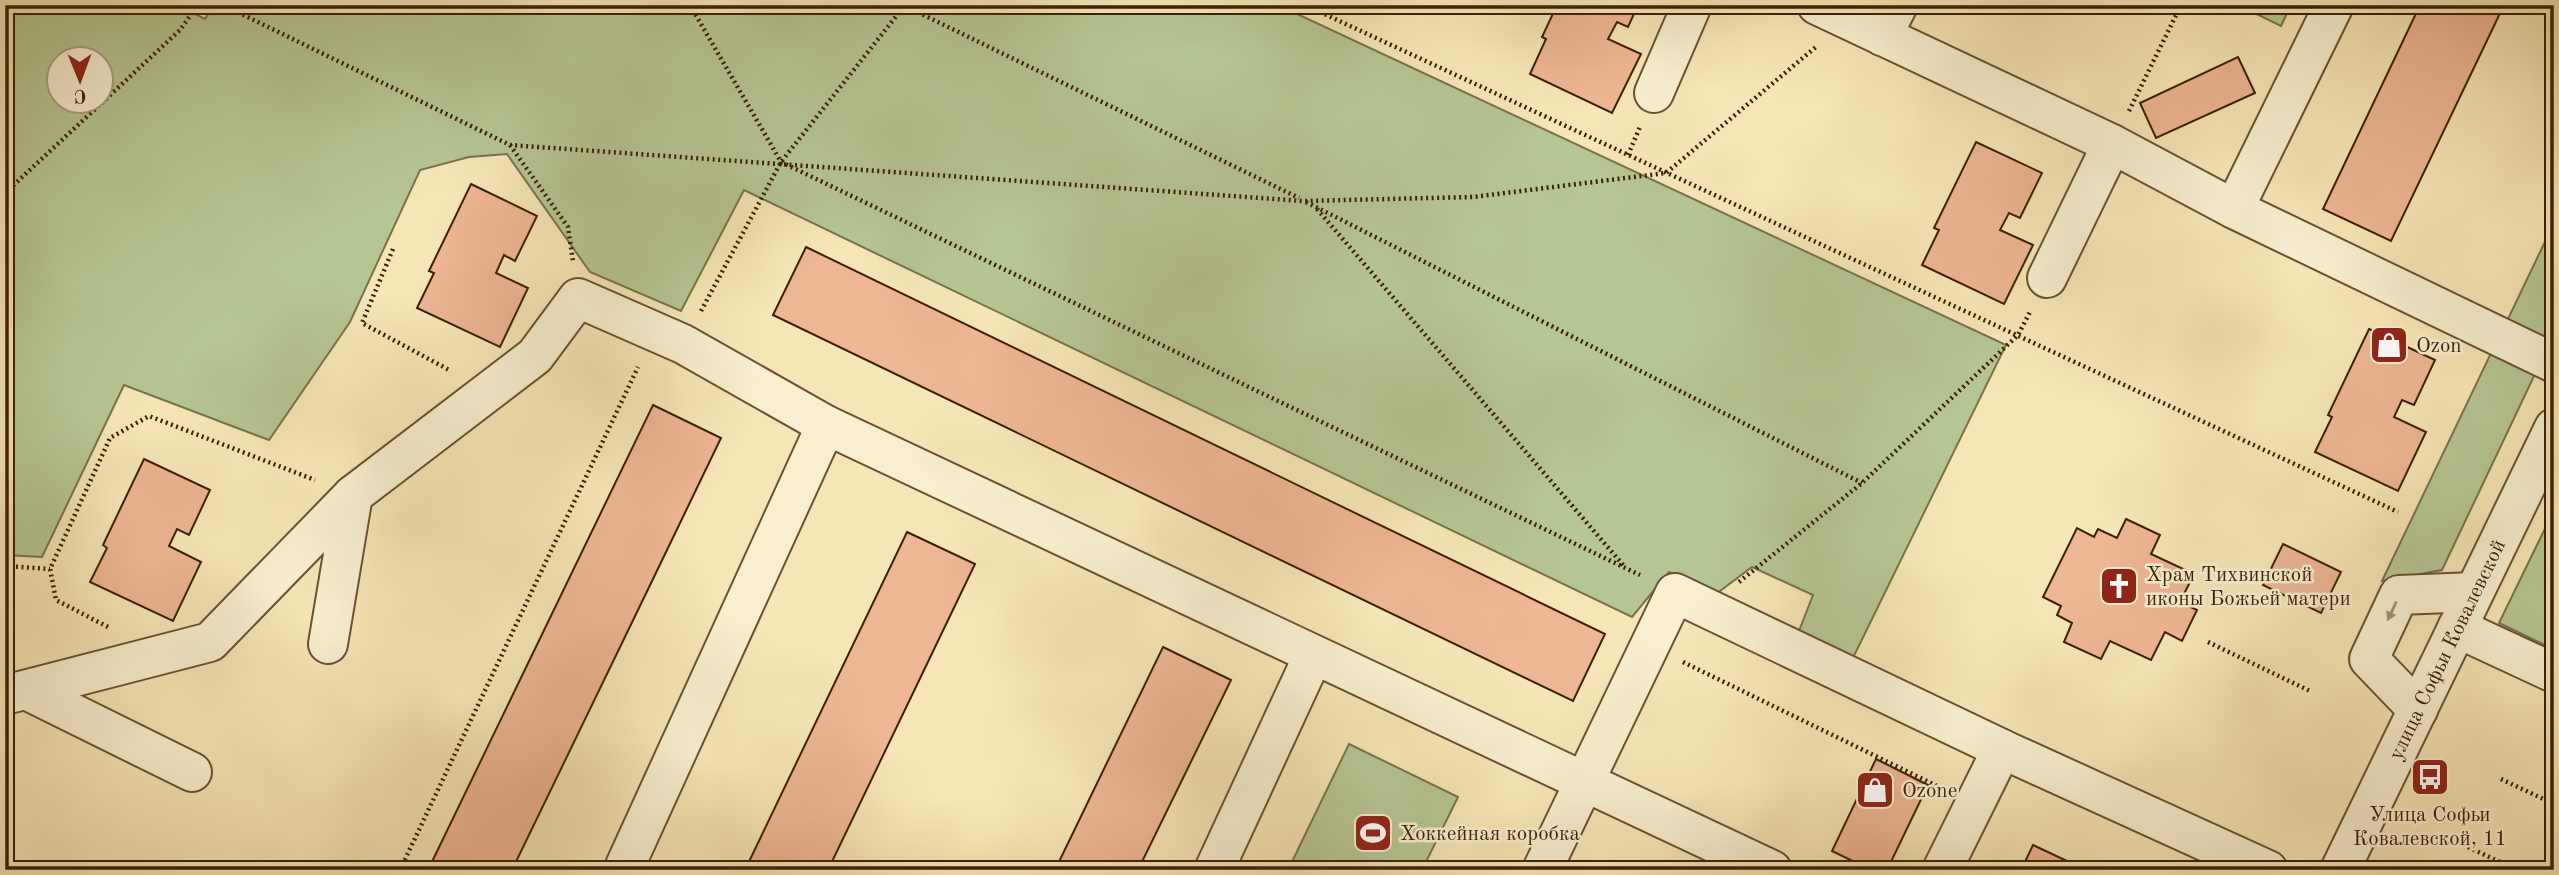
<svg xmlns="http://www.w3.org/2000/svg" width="2559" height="875" font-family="'Old Standard TT',serif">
  <rect width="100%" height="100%" fill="#f6e6b7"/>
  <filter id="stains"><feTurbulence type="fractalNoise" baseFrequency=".00286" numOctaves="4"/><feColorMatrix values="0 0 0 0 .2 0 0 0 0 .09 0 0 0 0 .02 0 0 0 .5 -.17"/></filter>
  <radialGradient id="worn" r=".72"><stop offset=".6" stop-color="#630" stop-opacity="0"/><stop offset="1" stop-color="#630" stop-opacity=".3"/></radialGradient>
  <!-- green -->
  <path fill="#b6c693" stroke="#79724d" stroke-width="2" fill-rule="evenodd" d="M 5,5 L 177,5 L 205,19 L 214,5 L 1278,5 L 2006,345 L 1851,662 L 1797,636 L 1813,595 L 1752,567 L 1716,594 L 1669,572 L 1632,617 L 744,190 L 681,311 L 590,272 L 507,154 L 469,157 L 420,170 L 350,322 L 269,440 L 124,385 L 42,557 L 5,555 ZM 60,60 L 102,60 L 102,102 L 60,102 Z
    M 2238,5 L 2291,5 L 2281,26 Z
    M 2554,223 L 2554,337 L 2550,344 L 2506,323 Z
    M 2492,351 L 2536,372 L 2442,570 L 2382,581 Z
    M 2554,510 L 2554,637 L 2549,647 L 2499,623 Z
    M 1349,744 L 1458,797 L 1422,870 L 1288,870 Z"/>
  <!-- building -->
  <path fill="#edb694" stroke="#3c1f07" stroke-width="2" d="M 1557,5 L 1638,5 L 1628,27 L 1617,22 L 1608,39 L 1641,54 L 1612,113 L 1530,74 L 1546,39 L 1542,37 Z
    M 2420,5 L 2504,5 L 2391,241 L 2323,209 Z
    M 2238,57 L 2255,93 L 2156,138 L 2140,103 Z
    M 1976,142 L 2042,173 L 2020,218 L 2009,213 L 2000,230 L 2033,245 L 2004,304 L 1922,265 L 1939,230 L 1934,228 Z
    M 471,184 L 537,216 L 515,261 L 504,255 L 496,273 L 528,288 L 500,347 L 417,308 L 434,273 L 429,271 Z
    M 806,247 L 1605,634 L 1573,701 L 773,315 Z
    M 2369,329 L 2435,360 L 2414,405 L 2402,400 L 2394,417 L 2426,432 L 2398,491 L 2315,452 L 2332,417 L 2328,415 Z
    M 653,405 L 721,438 L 653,579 L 512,870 L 428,870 Z
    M 144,459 L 210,490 L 189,535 L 177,529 L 169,546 L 201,562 L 173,621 L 90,582 L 107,548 L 103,545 Z
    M 2126,519 L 2160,535 L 2151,554 L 2194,574 L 2180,602 L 2197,610 L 2182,641 L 2165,632 L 2151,660 L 2110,641 L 2101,659 L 2064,642 L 2072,623 L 2057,615 L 2061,606 L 2043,597 L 2077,528 L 2094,537 L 2098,529 L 2117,538 Z
    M 907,532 L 975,564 L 828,870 L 745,870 Z
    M 2283,544 L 2341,572 L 2321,613 L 2263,585 Z
    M 1163,647 L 1231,680 L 1138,870 L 1055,870 Z
    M 1876,759 L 1928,785 L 1887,870 L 1871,870 L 1832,851 Z
    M 2033,845 L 2086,870 L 2021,870 Z"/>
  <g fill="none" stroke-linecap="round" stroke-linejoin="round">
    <defs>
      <g id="minor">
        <path d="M 1817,5 L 2112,144 L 2234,209 L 2554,363"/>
        <path d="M 1882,36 L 1898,5"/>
        <path d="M 1654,93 L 1692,5"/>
        <path d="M 2234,209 L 2334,5"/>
        <path d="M 2047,278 L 2112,144"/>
        <path d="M 2457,628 L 2554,673"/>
        <path d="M 328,644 L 353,495"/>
        <path d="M 26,690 L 192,772"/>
        <path d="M 5,695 L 210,642 L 353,495 L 535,356 L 578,298 L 683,344 L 826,425 L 1772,870"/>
        <path d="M 2418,710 L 2369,659 L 2399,595 L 2474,592"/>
        <path d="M 625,866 L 826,425"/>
        <path d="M 1214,870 L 1313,656"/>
        <path d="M 1542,870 L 1675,593 L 2002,749"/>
        <path d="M 1942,870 L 2002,749 L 2268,870"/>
        <path id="s1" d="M 2340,870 L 2554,428"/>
      </g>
    </defs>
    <!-- minor casing -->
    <use href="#minor" stroke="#6a5133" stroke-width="42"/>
    <!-- path -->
    <path stroke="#3c1f07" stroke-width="4.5" stroke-dasharray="2 3.5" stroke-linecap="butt" d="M 223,5 L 510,145 L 1303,201 L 1473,197 L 1666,173 L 1817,46
      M 690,5 L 781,162 L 1640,575
      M 903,5 L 1299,198
      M 1305,5 L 2398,512
      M 2129,111 L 2181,5
      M 510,145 L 568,227 L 573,261
      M 1628,155 L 1640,127
      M 5,193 L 180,30 L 198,5
      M 1306,202 L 1862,483
      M 1317,209 L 1624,566
      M 393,249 L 362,323 L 451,371
      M 701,311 L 781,162 L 905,5
      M 5,566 L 50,569
      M 1739,582 L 1862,483 L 2018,335 L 2031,310
      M 108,627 L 56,600 L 50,569 L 110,438 L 149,416 L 315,480
      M 2208,642 L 2312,692
      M 1683,662 L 1939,787
      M 2501,779 L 2554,804
      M 2468,847 L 2517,870
      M 400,870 L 638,367"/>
    <!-- minor -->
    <use href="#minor" stroke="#f9efd0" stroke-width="38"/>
  </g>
  <!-- one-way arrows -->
  <defs><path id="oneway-solid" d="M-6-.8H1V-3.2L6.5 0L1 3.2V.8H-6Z" transform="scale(1.75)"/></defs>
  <use fill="#a49176" href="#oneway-solid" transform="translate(2392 611) rotate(115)"/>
  <!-- icons -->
  <defs>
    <symbol id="shop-square" viewBox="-11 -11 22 22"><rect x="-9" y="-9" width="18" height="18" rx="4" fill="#8f2418" stroke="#f9efd0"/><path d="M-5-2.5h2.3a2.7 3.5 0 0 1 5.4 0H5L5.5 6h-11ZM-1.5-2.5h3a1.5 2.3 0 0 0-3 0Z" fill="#fff"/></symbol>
    <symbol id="church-square" viewBox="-11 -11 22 22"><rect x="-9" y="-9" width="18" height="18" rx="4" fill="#8f2418" stroke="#f9efd0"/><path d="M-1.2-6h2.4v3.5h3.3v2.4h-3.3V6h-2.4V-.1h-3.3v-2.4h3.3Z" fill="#fff"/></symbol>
    <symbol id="bus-square" viewBox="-11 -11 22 22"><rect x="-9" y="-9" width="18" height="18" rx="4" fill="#8f2418" stroke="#f9efd0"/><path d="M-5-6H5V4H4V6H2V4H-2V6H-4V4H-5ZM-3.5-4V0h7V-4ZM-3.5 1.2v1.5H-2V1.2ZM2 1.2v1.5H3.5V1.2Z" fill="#fff"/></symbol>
    <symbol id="stadium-square" viewBox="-11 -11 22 22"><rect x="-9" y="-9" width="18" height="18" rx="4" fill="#8f2418" stroke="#f9efd0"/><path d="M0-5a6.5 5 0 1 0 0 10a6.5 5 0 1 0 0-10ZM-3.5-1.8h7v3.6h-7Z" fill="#fff"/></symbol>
  </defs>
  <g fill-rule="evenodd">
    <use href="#shop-square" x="2367" y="323" width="44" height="44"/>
    <use href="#church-square" x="2097" y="564" width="44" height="44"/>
    <use href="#bus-square" x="2408" y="755" width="44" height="44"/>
    <use href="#shop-square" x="1853" y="768" width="44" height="44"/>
    <use href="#stadium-square" x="1351" y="811" width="44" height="44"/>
  </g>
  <g text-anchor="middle" stroke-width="5" stroke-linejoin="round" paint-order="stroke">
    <!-- poi labels -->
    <g font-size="21" fill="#3c1f07" stroke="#f9efd0" text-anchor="start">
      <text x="2416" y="352">Ozon</text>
      <text x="2146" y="581">Храм Тихвинской<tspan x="2146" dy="24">иконы Божьей матери</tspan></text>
      <text x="1902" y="797">Ozone</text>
      <text x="2430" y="821" text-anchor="middle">Улица Софьи<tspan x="2430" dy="24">Ковалевской, 11</tspan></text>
      <text x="1400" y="840">Хоккейная коробка</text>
    </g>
    <!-- street labels -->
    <g font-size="21" fill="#3c1f07" stroke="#f9efd0">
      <text dy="7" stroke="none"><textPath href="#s1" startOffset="245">улица Софьи Ковалевской</textPath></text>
    </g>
  </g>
  <!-- margin -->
  <rect width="2559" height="875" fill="none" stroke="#f6e6b7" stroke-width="28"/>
  <rect x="7" y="7" width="2545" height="861" fill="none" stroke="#3c1f07" stroke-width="3.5"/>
  <rect x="14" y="14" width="2531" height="847" fill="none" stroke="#3c1f07" stroke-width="2"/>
  <!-- north arrow -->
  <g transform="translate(80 80) rotate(179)"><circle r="33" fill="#f9efd0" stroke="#ad9c80" stroke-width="2"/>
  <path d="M0-5L12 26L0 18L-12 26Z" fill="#8f2418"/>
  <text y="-10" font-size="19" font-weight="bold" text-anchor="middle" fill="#3c1f07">С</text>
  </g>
  <rect width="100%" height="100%" filter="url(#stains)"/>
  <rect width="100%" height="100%" fill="url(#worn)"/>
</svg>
